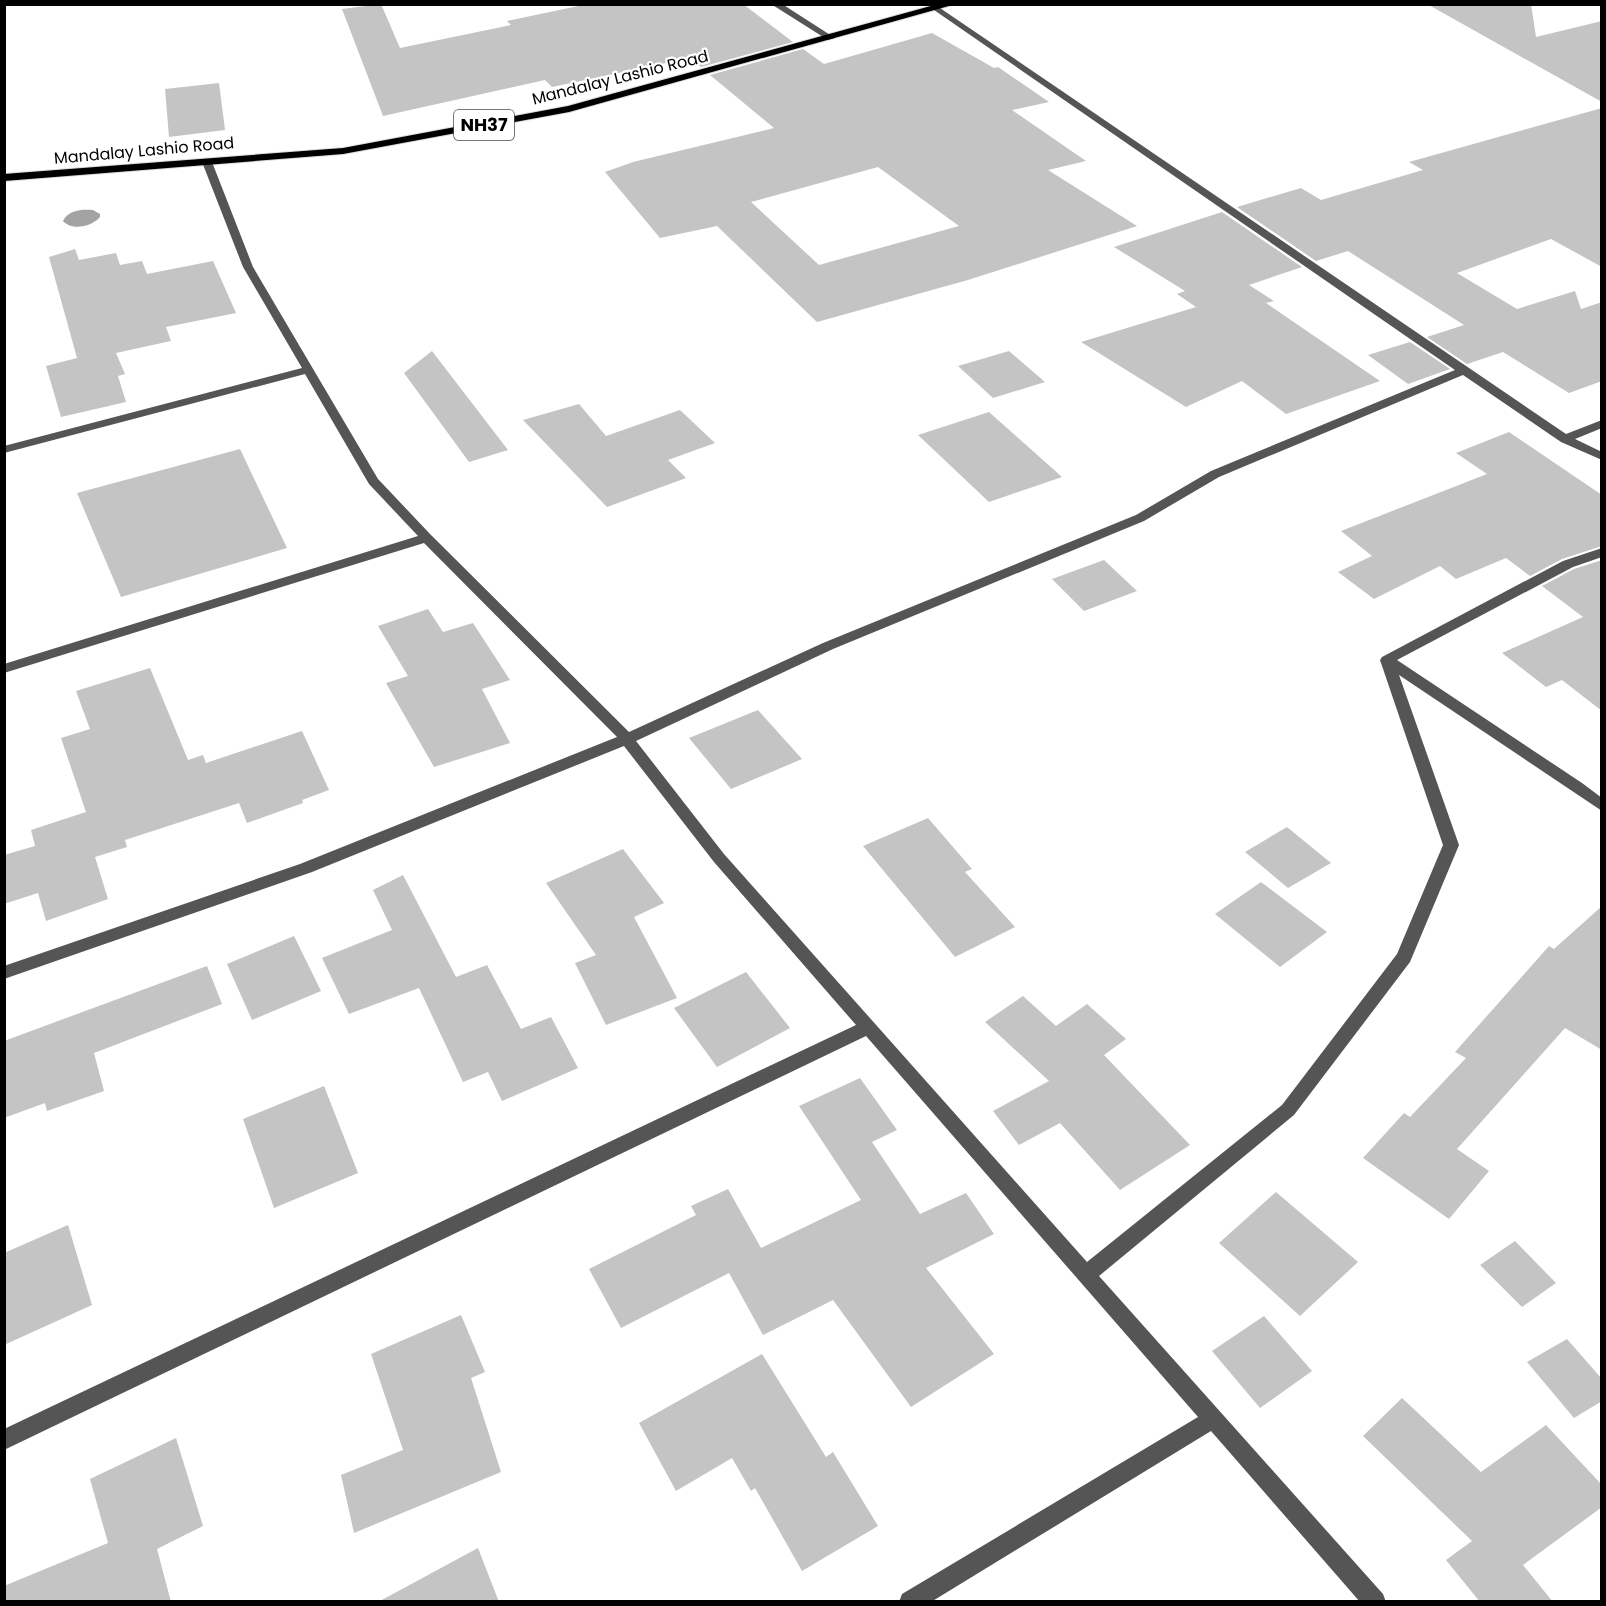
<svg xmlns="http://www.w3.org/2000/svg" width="1606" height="1606" font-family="Poppins,sans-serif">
  <rect width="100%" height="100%" fill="#fff"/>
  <!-- water -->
  <path fill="#a3a3a3" d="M 93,210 L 100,214 L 100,217 C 91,227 72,231 63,221 C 68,210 82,209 93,210 Z"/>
  <!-- building -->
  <path fill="#c4c4c4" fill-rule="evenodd" d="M 381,4 L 400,48 L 511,25 L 507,21 L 588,4 L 743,4 L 793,42 L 701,67 L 690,58 L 552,87 L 545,80 L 383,116 L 342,9 Z
    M 1427,4 L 1531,4 L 1536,37 L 1602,21 L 1602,102 Z
    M 932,33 L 994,68 L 998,67 L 1049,102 L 1012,110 L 1086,161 L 1048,170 L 1137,226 L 968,280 L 817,322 L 717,226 L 660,238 L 605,172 L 633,162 L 774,128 L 710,75 L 803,49 L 824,64 ZM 878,167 L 959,226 L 819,265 L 751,202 Z
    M 219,83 L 225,130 L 169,137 L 165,89 Z
    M 1602,108 L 1602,267 L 1551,239 L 1457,273 L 1517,309 L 1575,291 L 1581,309 L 1602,302 L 1602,381 L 1569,393 L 1503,352 L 1467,364 L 1427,337 L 1464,325 L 1348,251 L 1316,261 L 1237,207 L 1301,188 L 1321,200 L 1423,170 L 1409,162 Z
    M 1222,212 L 1302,267 L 1249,285 L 1274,301 L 1266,303 L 1380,381 L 1286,414 L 1242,381 L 1186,407 L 1081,342 L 1196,307 L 1177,294 L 1185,291 L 1114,247 Z
    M 75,249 L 79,260 L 116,253 L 120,265 L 142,261 L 147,274 L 213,261 L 236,313 L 166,327 L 171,341 L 116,353 L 125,374 L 118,376 L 126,402 L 61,417 L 46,366 L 77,358 L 49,257 Z
    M 1410,342 L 1450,369 L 1408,384 L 1368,355 Z
    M 432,351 L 508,450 L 469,462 L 404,373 Z
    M 1009,351 L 1045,382 L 993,398 L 958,366 Z
    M 579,404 L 606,436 L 680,410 L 715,443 L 668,460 L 686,478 L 607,507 L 523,420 Z
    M 989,412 L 1062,477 L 989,502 L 918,435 Z
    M 1509,432 L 1602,495 L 1602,546 L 1562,559 L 1530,576 L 1506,558 L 1456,579 L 1440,566 L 1374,599 L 1338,572 L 1372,556 L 1341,531 L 1487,474 L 1456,453 Z
    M 240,449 L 287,548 L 121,597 L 77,493 Z
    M 1104,560 L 1137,591 L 1084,611 L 1052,579 Z
    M 1602,560 L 1602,711 L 1562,680 L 1546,687 L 1502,653 L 1583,617 L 1542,586 L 1574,569 Z
    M 428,609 L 443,632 L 473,623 L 510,680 L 482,689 L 510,743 L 434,767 L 386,683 L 408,676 L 378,626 Z
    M 150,668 L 188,760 L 203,755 L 206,763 L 302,731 L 329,790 L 302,800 L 303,803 L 247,823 L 239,803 L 125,840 L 127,847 L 95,857 L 108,899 L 46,921 L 38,893 L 4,904 L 4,855 L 35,846 L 31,830 L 86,812 L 61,738 L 90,729 L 76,691 Z
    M 758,710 L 802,759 L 731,789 L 689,738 Z
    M 928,818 L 972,869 L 965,872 L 1015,927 L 955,957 L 863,846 Z
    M 1287,827 L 1331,863 L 1288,888 L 1245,852 Z
    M 623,849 L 664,903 L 634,917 L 677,998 L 606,1025 L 575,963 L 596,955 L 546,883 Z
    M 403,875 L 456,977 L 487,965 L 521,1029 L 551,1017 L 578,1068 L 502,1101 L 488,1072 L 463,1082 L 419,988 L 349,1014 L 322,958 L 392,930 L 373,890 Z
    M 1261,882 L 1327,932 L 1280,967 L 1215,914 Z
    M 1602,906 L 1602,1050 L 1565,1028 L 1457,1149 L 1489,1171 L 1449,1219 L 1363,1158 L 1404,1113 L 1410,1117 L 1466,1058 L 1455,1052 L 1549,946 L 1554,949 Z
    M 294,936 L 321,991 L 252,1020 L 227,964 Z
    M 207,966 L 222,1004 L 94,1053 L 104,1091 L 47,1111 L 45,1103 L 4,1118 L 4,1041 Z
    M 746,972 L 790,1028 L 717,1067 L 674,1008 Z
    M 1023,996 L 1056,1026 L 1087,1004 L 1126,1039 L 1104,1055 L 1190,1145 L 1120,1190 L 1060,1123 L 1019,1145 L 993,1111 L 1049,1081 L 985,1022 Z
    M 860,1078 L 897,1130 L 872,1142 L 920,1214 L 966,1193 L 994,1234 L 926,1268 L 994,1354 L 911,1407 L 833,1300 L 763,1335 L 729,1273 L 621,1328 L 589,1269 L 696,1215 L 691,1206 L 728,1189 L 761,1248 L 861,1200 L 799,1106 Z
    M 324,1086 L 358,1173 L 274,1208 L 243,1119 Z
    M 1276,1192 L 1358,1262 L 1300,1316 L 1219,1243 Z
    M 68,1225 L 92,1305 L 4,1345 L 4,1253 Z
    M 1515,1241 L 1556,1283 L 1522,1307 L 1480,1265 Z
    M 461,1315 L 485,1372 L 471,1378 L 501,1472 L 354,1533 L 341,1475 L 403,1450 L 371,1354 Z
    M 1264,1316 L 1312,1371 L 1260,1408 L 1212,1351 Z
    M 1567,1339 L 1602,1379 L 1602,1401 L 1574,1418 L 1527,1362 Z
    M 762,1354 L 826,1457 L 833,1452 L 878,1526 L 802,1571 L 755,1488 L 751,1491 L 732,1458 L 676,1491 L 639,1423 Z
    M 1402,1398 L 1481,1472 L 1546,1425 L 1602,1485 L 1602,1507 L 1523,1565 L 1553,1602 L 1480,1602 L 1446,1560 L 1472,1541 L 1363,1436 Z
    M 176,1438 L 203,1526 L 157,1549 L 171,1602 L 4,1602 L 4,1586 L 108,1543 L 90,1479 Z
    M 478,1548 L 499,1602 L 378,1602 Z"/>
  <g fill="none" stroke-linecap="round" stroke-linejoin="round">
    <defs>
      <path id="highway" d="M 938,4 L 956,4 L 569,112 L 343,154 L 4,181 L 4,174 L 343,148 L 568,106 Z"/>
    </defs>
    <!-- highway casing -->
    <use href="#highway" stroke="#dbdbdb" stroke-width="2"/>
    <!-- minor -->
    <path fill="#555" fill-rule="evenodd" d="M 771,4 L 782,4 L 835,38 L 828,40 Z
      M 937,6 L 1566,434 L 1602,420 L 1602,428 L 1575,439 L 1602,452 L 1602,460 L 1561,442 L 1463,375 L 1219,477 L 1144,521 L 833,649 L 636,741 L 724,854 L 1087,1262 L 1282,1105 L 1397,954 L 1443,845 L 1380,660 L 1382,657 L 1563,561 L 1602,548 L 1602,557 L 1573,567 L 1397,660 L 1582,783 L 1602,798 L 1602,811 L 1399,675 L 1459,845 L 1410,962 L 1294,1115 L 1099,1276 L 1383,1594 L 1386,1602 L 1360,1602 L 1211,1431 L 931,1602 L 899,1602 L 902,1594 L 1198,1417 L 866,1036 L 4,1450 L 4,1429 L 856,1025 L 714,862 L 624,746 L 312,872 L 4,979 L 4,966 L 300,864 L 617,737 L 424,543 L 4,673 L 4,664 L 418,536 L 369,484 L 305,374 L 4,453 L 4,446 L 302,368 L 243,267 L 202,162 L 204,160 L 212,162 L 253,267 L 378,479 L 431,535 L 629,732 L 823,643 L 1136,515 L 1211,471 L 1455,370 L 934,10 L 933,8 Z"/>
    <!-- highway -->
    <use href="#highway" fill="#000" fill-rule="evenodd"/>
  </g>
  <g text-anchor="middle" stroke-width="4.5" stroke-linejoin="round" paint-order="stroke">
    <!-- far-street labels -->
    <g font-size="16" fill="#000" stroke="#fff">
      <text transform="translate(620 77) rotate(-14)" y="6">Mandalay Lashio Road</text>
      <text transform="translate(144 150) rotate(-5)" y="6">Mandalay Lashio Road</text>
    </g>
    <!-- shield labels -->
    <rect fill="#fff" stroke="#4c4c4c" stroke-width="1.5" x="454" y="110" width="60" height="30" rx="4.5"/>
    <g font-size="18" font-weight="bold" fill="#000">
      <text x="484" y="131">NH37</text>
    </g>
  </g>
  <!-- border -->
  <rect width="1606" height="1606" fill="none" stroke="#000000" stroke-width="12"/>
</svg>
